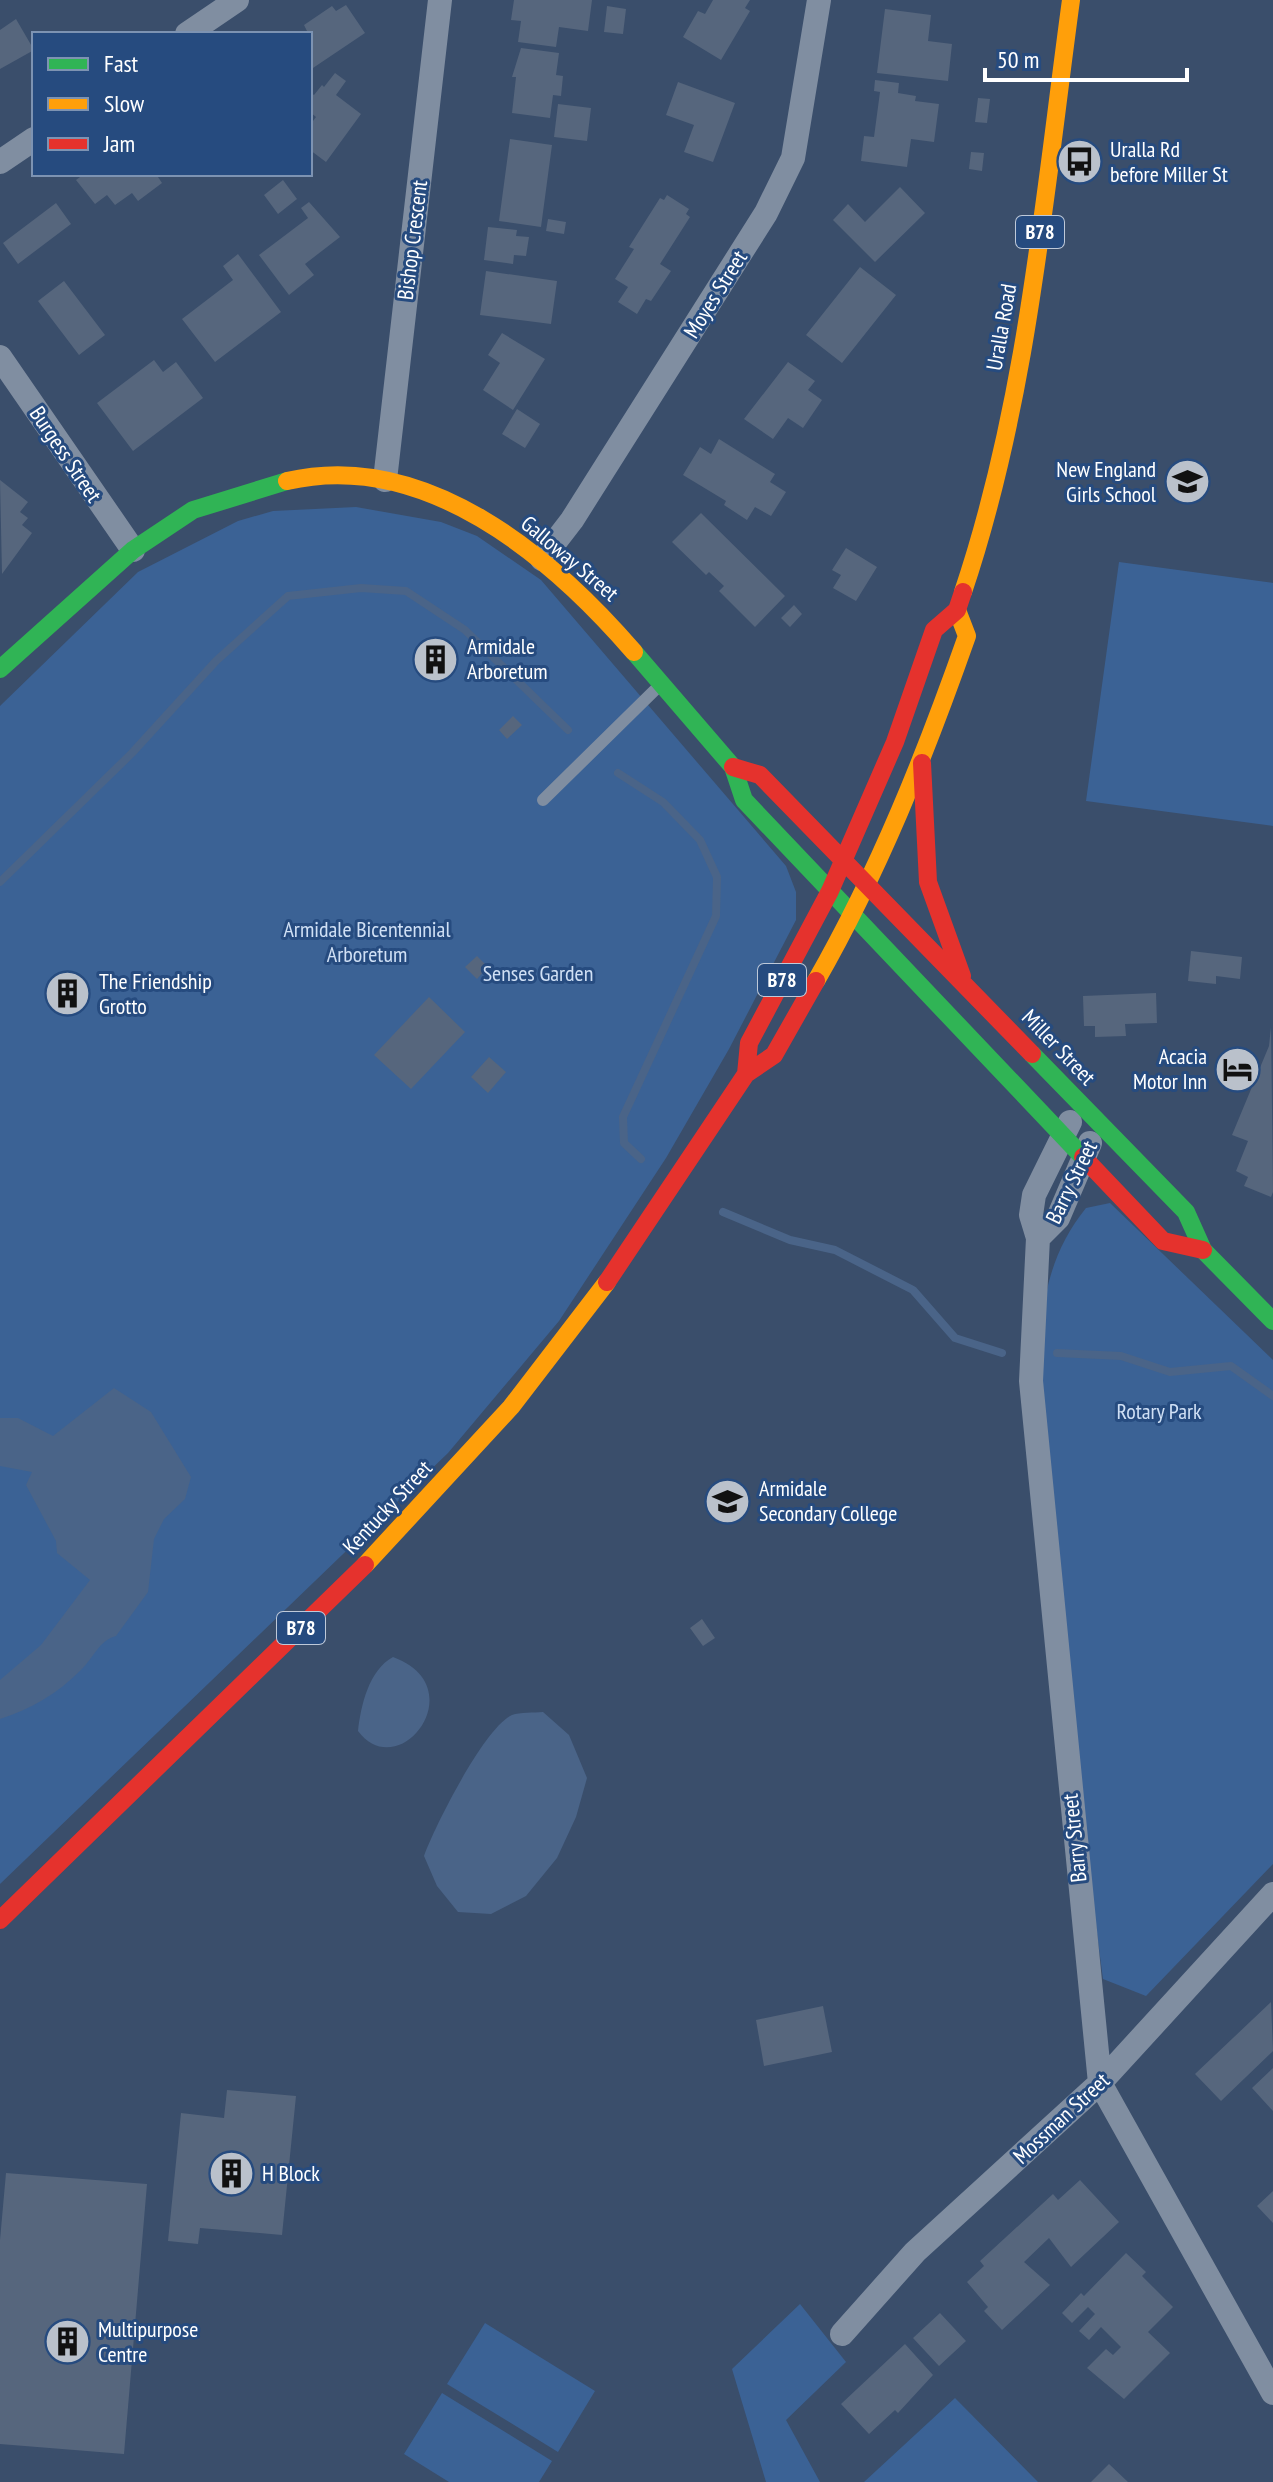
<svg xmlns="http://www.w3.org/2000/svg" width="1273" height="2482" font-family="'PT Sans Narrow',sans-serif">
  <rect width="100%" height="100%" fill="#3a4e6b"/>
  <!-- green -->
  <path fill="#3b6295" d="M 356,507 L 441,522 L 477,536 L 541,580 L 786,866 L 796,892 L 796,920 L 729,1049 L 666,1158 L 559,1321 L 448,1453 L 0,1884 L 0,706 L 138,572 L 238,521 L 273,511 Z
    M 1119,562 L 1273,583 L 1273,826 L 1086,801 Z
    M 1110,1203 L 1273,1360 L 1273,1864 L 1146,1996 L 1103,1979 C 1083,1832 1070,1685 1056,1538 C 1049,1461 1032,1371 1046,1295 C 1052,1263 1065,1234 1086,1208 Z
    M 800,2304 L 846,2362 L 786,2420 L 820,2482 L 766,2482 L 732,2369 Z
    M 485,2323 L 595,2391 L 558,2452 L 447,2384 Z
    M 442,2393 L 552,2461 L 539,2482 L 449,2482 L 404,2454 Z
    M 955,2398 L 1038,2482 L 864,2482 Z"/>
  <!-- water -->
  <path fill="#4a6488" d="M 114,1388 L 151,1412 L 191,1477 L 185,1499 L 164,1519 L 154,1539 L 148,1592 L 116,1636 C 99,1640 93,1659 81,1670 C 57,1694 31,1709 0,1719 L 0,1680 L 41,1645 L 90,1580 L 57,1553 L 56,1541 L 26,1485 L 32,1472 L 0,1466 L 0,1418 L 18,1418 L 53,1436 Z
    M 393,1657 C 475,1687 399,1786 358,1731 C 361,1705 369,1670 393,1657 Z
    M 543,1712 L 569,1735 L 587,1778 L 576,1817 L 557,1858 L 526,1896 L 491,1914 L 458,1912 L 437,1886 L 424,1856 C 435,1826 484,1728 512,1715 C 520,1712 534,1713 543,1712 Z"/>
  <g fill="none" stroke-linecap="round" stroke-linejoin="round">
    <!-- stream -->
    <path stroke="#4a6488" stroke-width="8" d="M 618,773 L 663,802 L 700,840 L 717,877 L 716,916 L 623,1117 L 624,1143 L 641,1159
      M 0,882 L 132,753 L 216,661 L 288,596 L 361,588 L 406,591 L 465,630 L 568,730
      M 723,1212 L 790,1240 L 835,1250 L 913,1290 L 955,1338 L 1002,1353
      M 1057,1353 L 1121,1356 L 1170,1372 L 1231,1366 L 1273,1396"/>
  </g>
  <!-- building -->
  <path fill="#56667d" d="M 514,0 L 592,0 L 588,31 L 559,27 L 556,47 L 518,42 L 521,21 L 511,20 Z
    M 713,0 L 750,0 L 745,8 L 750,11 L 721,60 L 683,37 L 698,11 L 705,14 Z
    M 346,5 L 365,33 L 310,70 L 310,34 L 302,34 L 307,31 L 304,25 L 332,6 L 336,11 Z
    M 607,6 L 626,9 L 623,34 L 604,32 Z
    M 885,9 L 931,15 L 928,41 L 952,44 L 948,81 L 877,73 Z
    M 16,19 L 34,50 L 0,69 L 0,30 Z
    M 521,48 L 559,53 L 556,75 L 563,76 L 561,96 L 553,95 L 550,118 L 512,113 L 516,77 L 512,77 Z
    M 335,73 L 346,81 L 336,95 L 361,114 L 326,162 L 310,150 L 310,125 L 316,117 L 310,112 L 310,92 L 314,95 L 322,85 L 324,87 Z
    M 875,80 L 899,83 L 898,93 L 916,96 L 915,101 L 939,104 L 934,142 L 911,139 L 907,167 L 861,161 L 864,136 L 874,137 L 880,92 L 874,91 Z
    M 678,82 L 735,103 L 713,162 L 684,152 L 694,125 L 666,115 Z
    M 978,98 L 990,99 L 987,123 L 975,122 Z
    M 558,104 L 591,108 L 587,141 L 554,137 Z
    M 510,139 L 552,145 L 541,227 L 499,221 Z
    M 971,152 L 984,153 L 982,171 L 969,169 Z
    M 84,174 L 156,174 L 162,183 L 138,201 L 132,193 L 115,205 L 107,195 L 95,204 L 76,180 Z
    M 283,180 L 297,199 L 278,214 L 264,195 Z
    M 900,187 L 925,213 L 875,262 L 833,220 L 848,204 L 865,222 Z
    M 667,195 L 689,209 L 686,214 L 690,217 L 660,264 L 671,271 L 651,301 L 646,299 L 637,314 L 618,302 L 628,287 L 615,279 L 634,249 L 629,247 L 660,198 L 664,200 Z
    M 309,202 L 340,237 L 305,264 L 314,275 L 289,295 L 259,255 L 308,218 L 301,208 Z
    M 56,203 L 71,224 L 18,264 L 3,243 Z
    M 548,219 L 566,222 L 564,234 L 546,231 Z
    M 488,227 L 517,230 L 516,236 L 529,237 L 526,256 L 514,255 L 513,264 L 484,260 Z
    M 238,254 L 281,312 L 215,362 L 182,319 L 233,280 L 223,266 Z
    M 860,267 L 896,295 L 842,363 L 806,335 Z
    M 486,271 L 557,281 L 551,324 L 480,315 Z
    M 64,281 L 105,335 L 79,355 L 38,301 Z
    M 502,333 L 545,359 L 513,410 L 483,390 L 500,363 L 488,355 Z
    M 154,360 L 163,372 L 176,362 L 203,398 L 133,451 L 97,403 Z
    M 788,362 L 815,381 L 808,390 L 822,400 L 803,428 L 788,418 L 773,439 L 744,419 Z
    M 517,409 L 540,424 L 525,448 L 502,434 Z
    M 719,439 L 775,474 L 770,482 L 786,492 L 771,516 L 755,507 L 747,520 L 724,505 L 726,501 L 683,475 L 700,447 L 711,454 Z
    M 0,480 L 28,502 L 20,512 L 28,518 L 22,525 L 32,533 L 2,574 Z
    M 701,513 L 785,596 L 755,627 L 719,591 L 724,586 L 709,572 L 706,575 L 672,542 Z
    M 846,548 L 877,567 L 856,601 L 833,588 L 841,575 L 832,570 Z
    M 794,605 L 802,614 L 790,627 L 781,618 Z
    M 436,642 L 453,655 L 437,677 L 419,663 Z
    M 513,716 L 522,725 L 507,739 L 499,730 Z
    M 1191,951 L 1242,957 L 1240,979 L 1216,976 L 1216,984 L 1188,981 Z
    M 477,956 L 488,967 L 477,979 L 465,967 Z
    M 72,984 L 79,986 L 72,1012 L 62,1010 L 57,999 L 60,988 Z
    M 1156,993 L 1157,1023 L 1125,1024 L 1126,1036 L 1095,1037 L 1095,1026 L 1084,1026 L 1083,996 Z
    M 429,997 L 465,1032 L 411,1089 L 374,1055 Z
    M 1271,1027 L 1273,1192 L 1271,1197 L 1244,1186 L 1248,1177 L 1236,1171 L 1248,1141 L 1232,1135 L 1269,1046 Z
    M 489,1057 L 506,1072 L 488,1093 L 471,1077 Z
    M 702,1619 L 715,1638 L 703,1646 L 690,1628 Z
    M 1271,2002 L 1273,2051 L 1221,2101 L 1195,2074 Z
    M 823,2006 L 832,2052 L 764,2066 L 756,2020 Z
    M 1273,2068 L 1273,2111 L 1252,2088 Z
    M 227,2090 L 296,2096 L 282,2235 L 200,2228 L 198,2244 L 168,2241 L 181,2113 L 224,2118 Z
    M 6,2173 L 147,2184 L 124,2454 L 0,2444 L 0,2240 Z
    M 1080,2180 L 1119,2222 L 1071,2267 L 1049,2238 L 1024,2262 L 1050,2285 L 1002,2330 L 984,2311 L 988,2307 L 967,2282 L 984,2266 L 980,2261 L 1053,2194 L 1058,2200 Z
    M 1273,2191 L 1273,2223 L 1257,2206 Z
    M 1126,2253 L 1146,2272 L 1142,2276 L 1173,2307 L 1148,2332 L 1170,2353 L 1124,2399 L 1087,2368 L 1106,2349 L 1113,2355 L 1121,2347 L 1101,2327 L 1089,2340 L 1079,2331 L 1095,2314 L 1088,2307 L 1072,2323 L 1062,2313 L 1081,2293 L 1084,2296 Z
    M 940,2313 L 966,2341 L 939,2366 L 913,2338 Z
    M 905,2344 L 933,2375 L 898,2413 L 895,2410 L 869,2434 L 841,2404 Z
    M 1109,2464 L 1128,2482 L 1091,2482 Z"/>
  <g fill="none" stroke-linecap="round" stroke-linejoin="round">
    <!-- lane -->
    <path stroke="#808ea1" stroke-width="12" d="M 543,800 L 660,685"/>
    <!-- street -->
    <path stroke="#808ea1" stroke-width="24" d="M 187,34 L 237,0
      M 0,162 L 34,139
      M 0,357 L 133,550
      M 385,480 L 440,0
      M 542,559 L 572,520 L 766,213 L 793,158 L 819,0
      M 1070,1122 L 1034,1195 L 1031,1215 L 1038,1238 L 1031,1381 L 1100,2083 L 1273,2393
      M 1038,1238 L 1058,1218 L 1090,1143
      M 842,2334 L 915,2252 L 1100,2083 L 1273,1894"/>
    <!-- fast -->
    <path stroke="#30b455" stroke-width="18" d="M 634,652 L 733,767 L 744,800 L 1083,1157
      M 0,669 L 133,550 L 193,510 L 287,481
      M 1032,1054 L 1186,1212 L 1203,1250 L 1273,1321"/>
    <!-- slow -->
    <path stroke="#ff9f0a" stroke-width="18" d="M 287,481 C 425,449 551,556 634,652
      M 963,592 C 1027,402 1044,198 1071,0
      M 816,981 C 879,871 925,755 967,636 L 957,610
      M 365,1565 L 511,1407 L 607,1282"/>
    <!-- jam -->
    <path stroke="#e5322d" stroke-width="18" d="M 922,763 L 928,882 L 962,976
      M 733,767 L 760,775 L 1032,1054
      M 746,1074 L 749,1043 L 830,891 L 895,742 L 934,630 L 957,610 L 963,592
      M 1083,1157 L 1163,1241 L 1203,1250
      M 607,1282 L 746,1074 L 774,1055 L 816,981
      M 0,1920 L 365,1565"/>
  </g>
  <!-- icons -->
  <defs>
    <symbol id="bus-disc" viewBox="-11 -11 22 22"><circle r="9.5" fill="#bac1cb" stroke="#264b7f"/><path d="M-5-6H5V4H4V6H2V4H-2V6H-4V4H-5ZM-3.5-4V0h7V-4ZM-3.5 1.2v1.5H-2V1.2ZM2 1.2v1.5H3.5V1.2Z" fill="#111"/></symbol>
    <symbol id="school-disc" viewBox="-11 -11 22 22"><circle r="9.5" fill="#bac1cb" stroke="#264b7f"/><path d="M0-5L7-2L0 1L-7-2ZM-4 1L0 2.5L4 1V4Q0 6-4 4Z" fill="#111"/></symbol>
    <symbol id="building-disc" viewBox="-11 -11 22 22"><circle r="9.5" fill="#bac1cb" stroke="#264b7f"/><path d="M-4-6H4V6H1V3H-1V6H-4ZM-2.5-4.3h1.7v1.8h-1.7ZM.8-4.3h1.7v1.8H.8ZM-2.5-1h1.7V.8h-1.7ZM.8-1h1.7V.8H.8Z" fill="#111"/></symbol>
    <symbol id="hotel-disc" viewBox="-11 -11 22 22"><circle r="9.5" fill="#bac1cb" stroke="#264b7f"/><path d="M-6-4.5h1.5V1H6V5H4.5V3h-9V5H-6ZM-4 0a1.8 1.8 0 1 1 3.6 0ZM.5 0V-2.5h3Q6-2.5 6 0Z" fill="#111"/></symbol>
  </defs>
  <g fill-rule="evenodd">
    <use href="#bus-disc" x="1054" y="136" width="51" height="51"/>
    <use href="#school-disc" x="1162" y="456" width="51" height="51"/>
    <use href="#building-disc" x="410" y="634" width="51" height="51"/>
    <use href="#building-disc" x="42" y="968" width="51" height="51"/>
    <use href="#hotel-disc" x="1212" y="1044" width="51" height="51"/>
    <use href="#school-disc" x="702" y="1476" width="51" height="51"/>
    <use href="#building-disc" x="206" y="2148" width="51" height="51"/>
    <use href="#building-disc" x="42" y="2316" width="51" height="51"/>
  </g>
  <g text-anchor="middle" stroke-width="6" stroke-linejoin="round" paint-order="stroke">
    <!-- shield labels -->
    <g fill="#264b7f" stroke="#bec9d9" stroke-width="2">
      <rect x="1016" y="216" width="48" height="32" rx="6"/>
      <rect x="758" y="964" width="48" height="32" rx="6"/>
      <rect x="277" y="1612" width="48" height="32" rx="6"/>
    </g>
    <g font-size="20" font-weight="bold" fill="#fff">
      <text x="1040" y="239">B78</text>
      <text x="782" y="987">B78</text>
      <text x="301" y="1635">B78</text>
    </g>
    <!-- poi labels -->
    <g font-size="22" fill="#fff" stroke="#264b7f" text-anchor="start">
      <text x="1110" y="157">Uralla Rd<tspan x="1110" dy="25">before Miller St</tspan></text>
      <text x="1156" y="477" text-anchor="end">New England<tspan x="1156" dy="25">Girls School</tspan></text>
      <text x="467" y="654">Armidale<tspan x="467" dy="25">Arboretum</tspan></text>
      <text x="99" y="989">The Friendship<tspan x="99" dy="25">Grotto</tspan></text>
      <text x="1207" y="1064" text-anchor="end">Acacia<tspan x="1207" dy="25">Motor Inn</tspan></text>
      <text x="759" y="1496">Armidale<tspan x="759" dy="25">Secondary College</tspan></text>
      <text x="262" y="2181">H Block</text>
      <text x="98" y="2337">Multipurpose<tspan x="98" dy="25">Centre</tspan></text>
    </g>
    <!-- street labels -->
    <g font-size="22" fill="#fff" stroke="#264b7f">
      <text transform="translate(412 240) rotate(-83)" y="8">Bishop Crescent</text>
      <text transform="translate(715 294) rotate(-58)" y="8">Moyes Street</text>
      <text transform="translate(1001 327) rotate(-80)" y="8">Uralla Road</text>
      <text transform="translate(66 454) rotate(56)" y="8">Burgess Street</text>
      <text transform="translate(570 558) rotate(40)" y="8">Galloway Street</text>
      <text transform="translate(1059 1047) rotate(46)" y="8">Miller Street</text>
      <text transform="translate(1071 1182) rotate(-64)" y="8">Barry Street</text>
      <text transform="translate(387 1507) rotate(-47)" y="8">Kentucky Street</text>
      <text transform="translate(1074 1838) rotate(-96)" y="8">Barry Street</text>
      <text transform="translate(1061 2118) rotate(-43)" y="8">Mossman Street</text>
    </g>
    <!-- park labels -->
    <g font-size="22" fill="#d0e0f5" stroke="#264b7f">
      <text x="367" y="937">Armidale Bicentennial<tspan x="367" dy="25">Arboretum</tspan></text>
      <text x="538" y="981">Senses Garden</text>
      <text x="1159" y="1419">Rotary Park</text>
    </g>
  </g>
  <!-- legend -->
  <rect x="32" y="32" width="280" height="144" fill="#264b7f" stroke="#7d93b2" stroke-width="2"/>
  <rect x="48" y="58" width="40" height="12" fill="#30b455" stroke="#7d93b2" stroke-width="2"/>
  <text x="104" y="72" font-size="24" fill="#ffffff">Fast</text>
  <rect x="48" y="98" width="40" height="12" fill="#ff9f0a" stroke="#7d93b2" stroke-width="2"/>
  <text x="104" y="112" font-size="24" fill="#ffffff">Slow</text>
  <rect x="48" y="138" width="40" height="12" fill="#e5322d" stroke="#7d93b2" stroke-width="2"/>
  <text x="104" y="152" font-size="24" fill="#ffffff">Jam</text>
  <!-- scale -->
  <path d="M985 68v12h202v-12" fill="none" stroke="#ffffff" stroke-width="4"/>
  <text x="997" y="68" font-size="24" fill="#ffffff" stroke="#264b7f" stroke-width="6" paint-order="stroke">50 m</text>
</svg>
